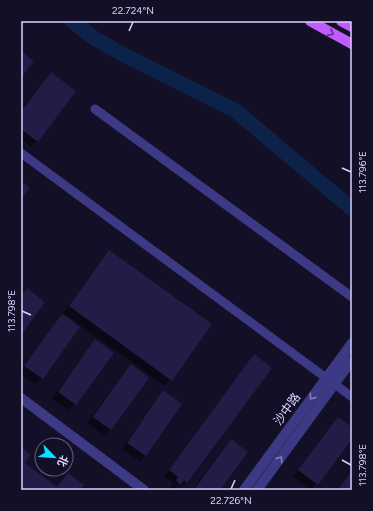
<svg xmlns="http://www.w3.org/2000/svg" width="373" height="511" font-family="Figtree,'Noto Sans SC',sans-serif">
  <rect width="100%" height="100%" fill="#130f26"/>
  <!-- shadow -->
  <path fill="#0007" d="M 51,73 L 37,141 L 31,147 L 21,139 L 21,111 Z
    M 109,251 L 211,325 L 165,386 L 63,313 Z
    M 62,315 L 79,327 L 36,385 L 21,374 L 21,370 Z
    M 95,341 L 75,404 L 69,410 L 52,398 Z
    M 254,356 L 186,482 L 180,488 L 178,486 L 174,490 L 170,487 L 173,483 L 164,476 Z
    M 131,366 L 111,429 L 104,435 L 87,423 Z
    M 163,392 L 146,455 L 140,461 L 122,449 Z
    M 338,418 L 352,428 L 352,437 L 311,490 L 293,477 Z
    M 231,441 L 219,490 L 193,490 L 225,447 Z"/>
  <g fill="none" stroke-linecap="round" stroke-linejoin="round">
    <!-- river -->
    <path stroke="#0c2248" stroke-width="15" d="M 72,21 L 94,38 L 122,54 L 236,111 L 352,209"/>
  </g>
  <!-- building -->
  <path fill="#241b47" d="M 21,51 L 34,61 L 21,78 Z
    M 51,72 L 76,91 L 38,142 L 21,129 L 21,112 Z
    M 21,181 L 30,188 L 21,199 Z
    M 109,250 L 212,324 L 172,381 L 69,306 Z
    M 27,288 L 45,302 L 21,335 L 21,296 Z
    M 62,314 L 80,327 L 43,379 L 24,366 Z
    M 95,339 L 114,353 L 76,405 L 58,392 Z
    M 254,354 L 272,368 L 187,483 L 184,480 L 181,485 L 176,480 L 178,477 L 169,470 Z
    M 131,364 L 149,378 L 111,430 L 93,417 Z
    M 163,390 L 182,404 L 146,456 L 127,443 Z
    M 338,417 L 352,427 L 352,439 L 318,485 L 298,470 Z
    M 231,439 L 248,452 L 220,490 L 194,490 Z
    M 21,447 L 31,455 L 25,463 L 57,487 L 68,473 L 84,485 L 80,490 L 21,490 Z
    M 352,471 L 352,490 L 338,490 L 349,475 Z"/>
  <g fill="none" stroke-linecap="round" stroke-linejoin="round">
    <!-- minor -->
    <path stroke="#3d3a85" stroke-width="9" d="M 95,109 L 352,297
      M 21,153 L 352,397"/>
    <!-- tertiary -->
    <path stroke="#3d3a85" stroke-width="10" d="M 21,398 L 144,490
      M 244,490 L 352,343
      M 257,490 L 352,360"/>
    <!-- primary -->
    <path stroke="#c25bff" stroke-width="10" d="M 310,21 L 352,44
      M 341,21 L 352,27"/>
  </g>
  <!-- one-way arrows -->
  <defs><path id="oneway-chevron" d="M-2-3.5L2.5 0L-2 3.5" fill="none" stroke-width="1.6" stroke-linecap="round" stroke-linejoin="round"/></defs>
  <use stroke="#623188" href="#oneway-chevron" transform="translate(331 33) rotate(29)"/>
  <g stroke="#837fbc">
    <use href="#oneway-chevron" transform="translate(312 397) rotate(126)"/>
    <use href="#oneway-chevron" transform="translate(280 459) rotate(-54)"/>
  </g>
  <!-- ticks -->
  <path fill="none" stroke="#d9d4ff" stroke-width="1.5" d="M 129,31 L 133,22M 342,168 L 351,172M 22,311 L 31,315M 342,460 L 351,465M 231,489 L 235,480"/>
  <g text-anchor="middle" stroke-width="3.5" stroke-linejoin="round" paint-order="stroke">
    <!-- street labels -->
    <g font-size="12" fill="#d9d4ff" stroke="#130f26">
      <text transform="translate(287 409) rotate(-54)" y="4">沙中路</text>
    </g>
  </g>
  <!-- border -->
  <rect width="373" height="511" fill="none" stroke="#130f26" stroke-width="44"/>
  <!-- north arrow -->
  <g transform="translate(54 457) rotate(115)"><circle r="19" fill="#130f26" stroke="#625e7d"/>
  <path d="M0-3L7 15L0 10L-7 15Z" fill="#00e5ff"/>
  <text y="-6" font-size="11" font-weight="bold" text-anchor="middle" fill="#d9d4ff">北</text>
  </g>
  <rect x="22" y="22" width="329" height="467" fill="none" stroke="#d9d4ff" stroke-width="1.5"/>
  <g font-size="10" text-anchor="middle" fill="#d9d4ff">
    <text x="133" y="14">22.724°N</text>
    <text transform="translate(362 172) rotate(-90)" y="4">113.796°E</text>
    <text transform="translate(11 311) rotate(-90)" y="4">113.798°E</text>
    <text transform="translate(362 465) rotate(-90)" y="4">113.798°E</text>
    <text x="231" y="504">22.726°N</text>
  </g>
</svg>
